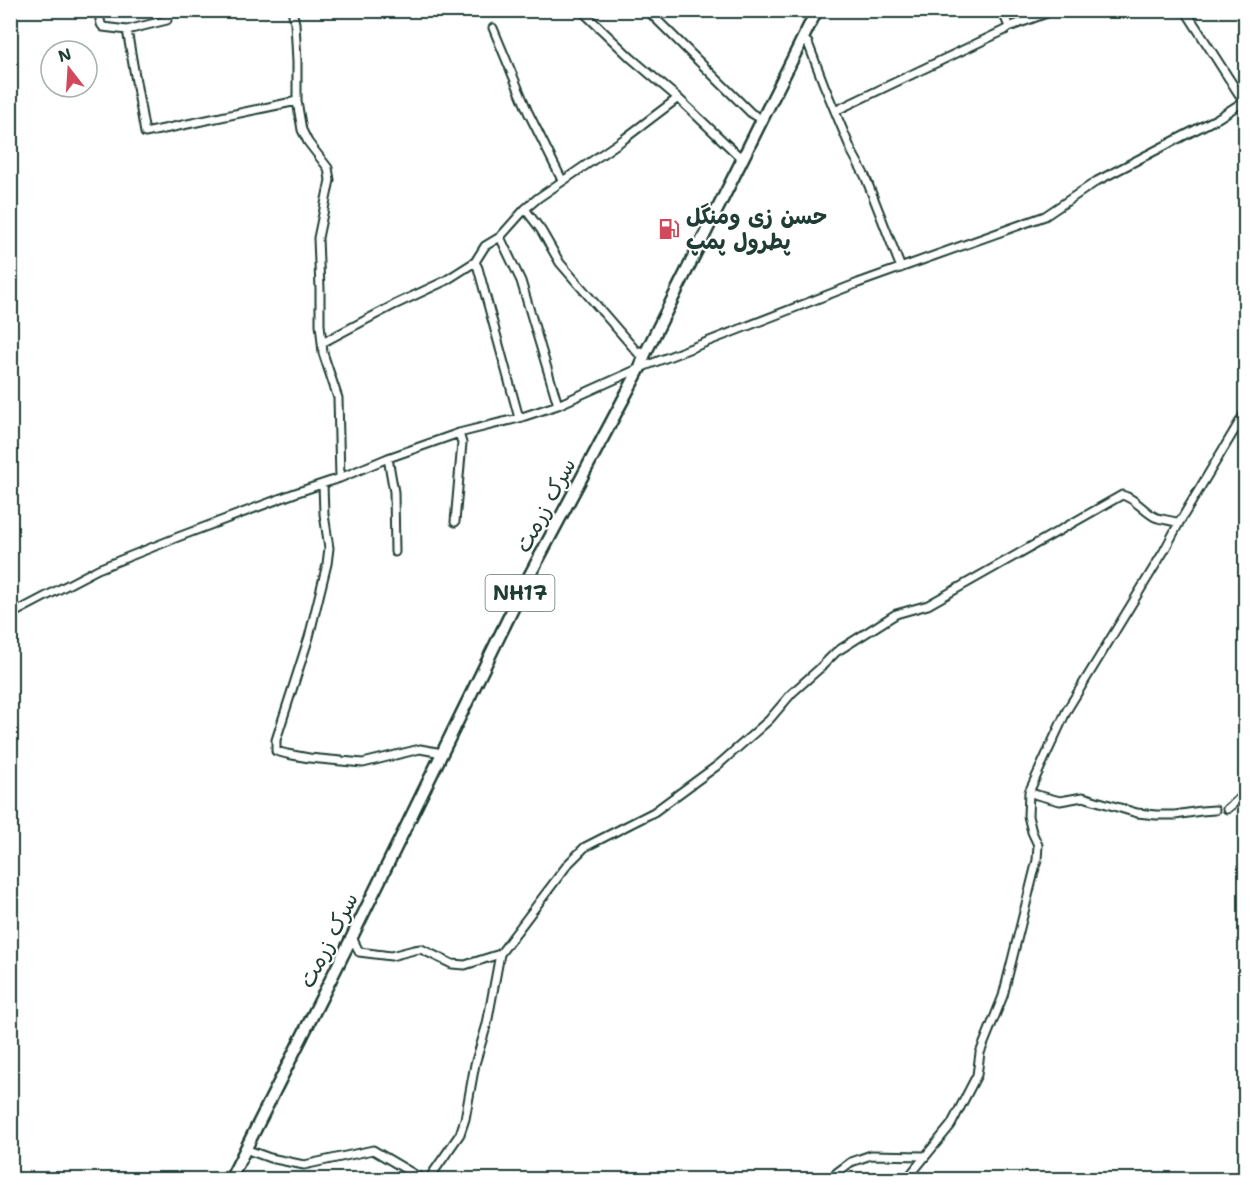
<svg xmlns="http://www.w3.org/2000/svg" width="1256" height="1190" font-family="'Shantell Sans','Playpen Sans Arabic',sans-serif">
  <rect width="100%" height="100%" fill="#fff"/>
  <filter id="ink" filterUnits="userSpaceOnUse"><feTurbulence type="fractalNoise" baseFrequency=".0167" numOctaves="2"/><feDisplacementMap in="SourceGraphic" scale="12" xChannelSelector="R" yChannelSelector="G"/><feConvolveMatrix kernelMatrix="1 2 1 2 8 2 1 2 1" color-interpolation-filters="sRGB"/></filter>
  <g filter="url(#ink)">
    <g fill="none" stroke-linecap="round" stroke-linejoin="round">
      <defs>
        <path id="minor" d="M 98,10 L 101,24 L 103,27 L 127,30 L 167,20
          M 292,10 L 295,23 L 297,62 L 297,101 L 302,130 L 308,142 L 328,168 L 330,180 L 318,238 L 320,289 L 320,324 L 323,353 L 338,398 L 340,478
          M 581,10 L 631,58 L 678,98 L 743,160
          M 647,10 L 751,113 L 763,120
          M 793,10 L 794,11
          M 1002,10 L 1009,27
          M 1185,10 L 1244,102
          M 493,28 L 528,112 L 562,180
          M 127,30 L 145,133 L 297,101
          M 802,38 L 808,43 L 824,85 L 852,152 L 865,176 L 901,268
          M 835,111 L 1005,30 L 1009,27 L 1055,10
          M 525,209 L 541,230 L 560,263 L 638,353 L 640,351 L 645,354
          M 500,237 L 521,281 L 558,405
          M 475,262 L 478,268 L 519,418
          M 322,343 L 394,305 L 445,281 L 475,262 L 485,246 L 500,237 L 525,209 L 538,198 L 624,139 L 678,98
          M 388,458 L 394,492 L 395,552
          M 323,484 L 324,514 L 329,548 L 327,564 L 309,637 L 276,740 L 276,751 L 287,754 L 309,758 L 363,763 L 420,749 L 442,753
          M 455,522 L 462,443 L 459,433
          M 10,615 L 98,569 L 178,537 L 295,493 L 340,478 L 388,458 L 459,433 L 519,418 L 558,405 L 640,368 L 858,283 L 1045,216 L 1097,181 L 1218,118 L 1246,100
          M 1029,792 L 1037,795 L 1060,801 L 1083,797 L 1137,813 L 1156,815 L 1175,815 L 1201,811 L 1215,810
          M 1227,809 L 1246,793
          M 352,937 L 359,952 L 391,956 L 414,950 L 421,949 L 452,964 L 465,965 L 500,954
          M 245,1149 L 270,1158 L 304,1165 L 373,1150 L 424,1180
          M 428,1180 L 460,1134 L 465,1119 L 475,1064 L 487,1024 L 500,954 L 568,864 L 585,847 L 654,812 L 718,765 L 769,720 L 792,693 L 819,669 L 836,652 L 896,614 L 928,605 L 1122,495 C 1135,498 1143,511 1155,517 C 1162,520 1171,520 1179,523
          M 827,1180 L 851,1162 L 871,1155 L 924,1156
          M 906,1180 L 951,1125 L 977,1075 L 980,1053 L 1003,996 L 1037,860 L 1038,845 L 1032,832 L 1028,816 L 1029,792 L 1067,710 L 1164,551 L 1179,523 L 1246,411"/>
        <path id="highway" d="M 230,1180 L 352,937 L 525,584 L 640,368 L 645,354 L 817,10"/>
      </defs>
      <!-- minor casing -->
      <use href="#minor" stroke="#1f3d34" stroke-width="11"/>
      <!-- highway casing -->
      <use href="#highway" stroke="#1f3d34" stroke-width="15"/>
      <!-- minor -->
      <use href="#minor" stroke="#fff" stroke-width="7"/>
      <!-- highway -->
      <use href="#highway" stroke="#fff" stroke-width="10"/>
    </g>
  </g>
  <!-- icons -->
  <defs>
    <symbol id="fuel-bare" viewBox="-9 -9 18 18"><path d="M-5.5-6h7V0h2V4h1.3V-2.5L3-4.5l.8-.8L6-3V5H2.5V1h-1V6h-7ZM-4.2-4.7v3.2H.2V-4.7Z" fill="#d1495b" stroke="#fff" stroke-width="2.5" paint-order="stroke"/></symbol>
  </defs>
  <g fill-rule="evenodd">
    <use href="#fuel-bare" x="654" y="214" width="30" height="30"/>
  </g>
  <g text-anchor="middle" stroke-width="4.5" stroke-linejoin="round" paint-order="stroke">
    <!-- shield labels -->
    <rect fill="#fff" stroke="#627771" stroke-width="1.5" x="485.5" y="575" width="69" height="36" rx="4.5"/>
    <g font-size="21" font-weight="bold" fill="#1f3d34">
      <text x="520" y="600">NH17</text>
    </g>
    <!-- poi labels -->
    <g font-size="22" font-weight="bold" fill="#1f3d34" stroke="#fff" text-anchor="start">
      <text x="686" y="224">حسن زی ومنگل<tspan x="686" dy="25">پطرول پمپ</tspan></text>
    </g>
    <!-- street labels -->
    <g font-size="22" fill="#1f3d34" stroke="#fff">
      <text transform="translate(545 505) rotate(-62)" y="8">سرک زرمت</text>
      <text transform="translate(328 940) rotate(-63)" y="8">سرک زرمت</text>
    </g>
  </g>
  <!-- margin -->
  <rect width="1256" height="1190" fill="none" stroke="#fff" stroke-width="36"/>
  <rect x="18" y="18" width="1220" height="1154" fill="none" stroke="#1f3d34" stroke-width="2" filter="url(#ink)"/>
  <!-- north arrow -->
  <g transform="translate(69 69) rotate(343)"><circle r="28" fill="#ffffff" stroke="#a5b1ae" stroke-width="1.5"/>
  <path d="M0-4.5L10 22L0 15L-10 22Z" fill="#d1495b"/>
  <text y="-9" font-size="16" font-weight="bold" text-anchor="middle" fill="#1f3d34">N</text>
  </g>
</svg>
